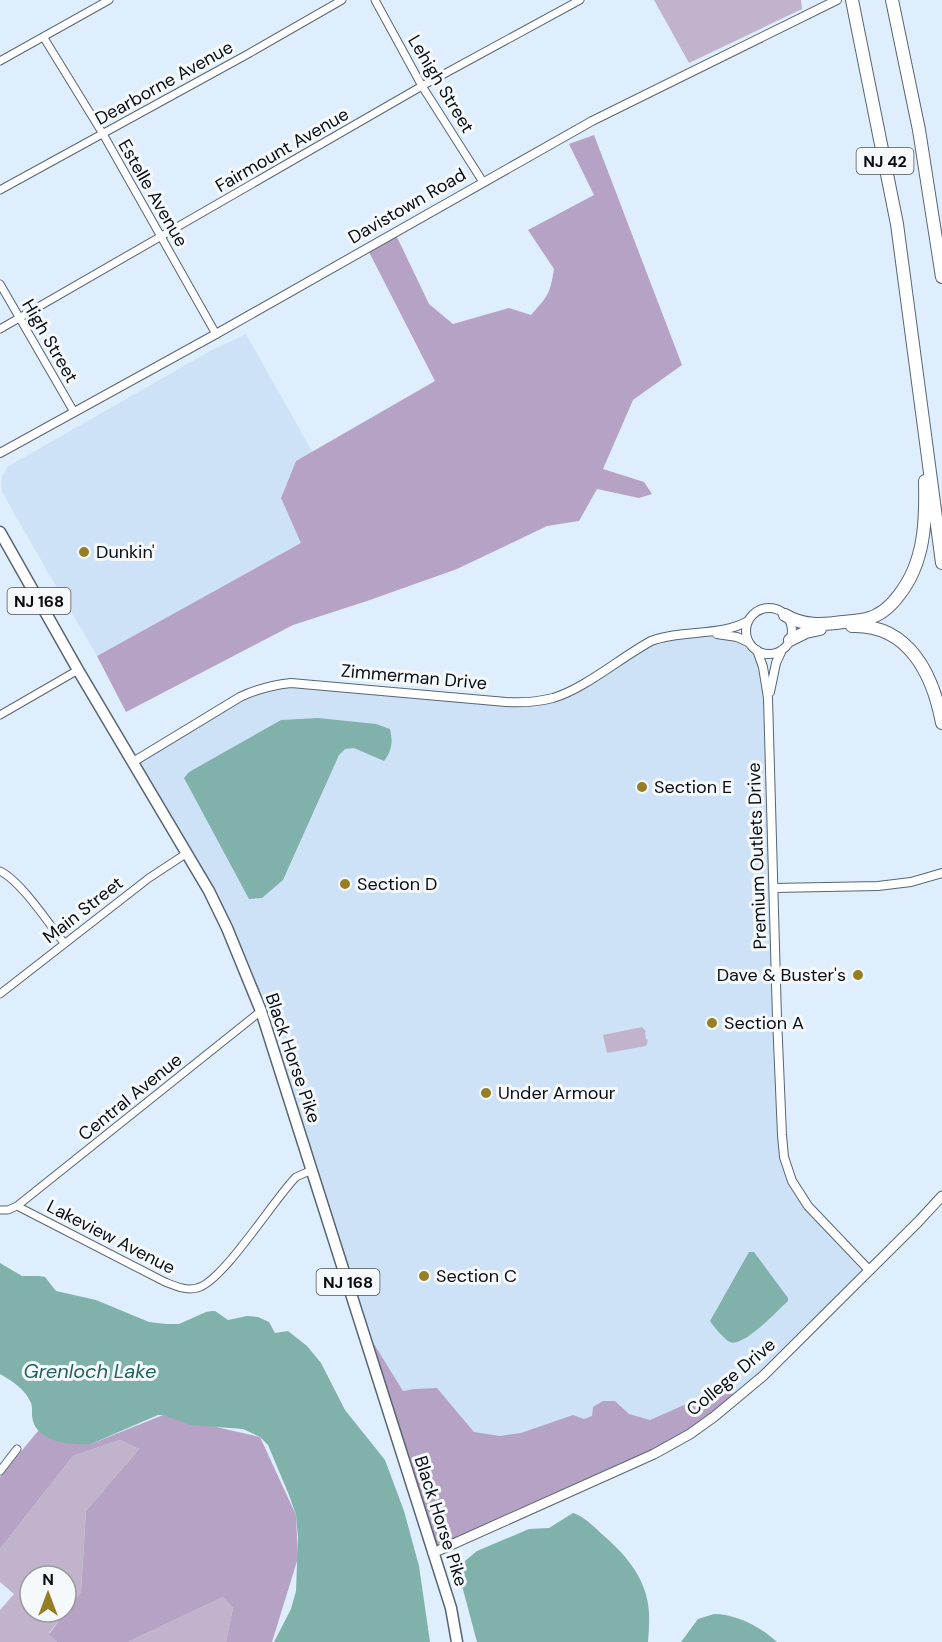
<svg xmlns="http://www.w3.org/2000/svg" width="942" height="1642" font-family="'DM Sans',sans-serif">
  <rect width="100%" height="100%" fill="#dfeefd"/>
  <!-- built -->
  <path fill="#cee2f7" d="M 246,334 L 313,453 L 296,461 L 281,498 L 302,543 L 97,656 L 50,576 L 2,492 L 1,485 L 2,476 L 7,467 L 210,351 Z
    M 720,634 L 748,642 L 757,650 L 763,667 L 782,1135 L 799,1193 L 869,1270 L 715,1416 L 433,1553 L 283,1078 L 227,928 L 133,762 L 240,697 L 280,684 L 506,702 L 555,697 L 651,641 Z"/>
  <!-- green -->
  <path fill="#c1b3cc" d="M 654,0 L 801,0 L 802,9 L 689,63 Z
    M 642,1027 L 646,1031 L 645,1033 L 646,1039 L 648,1040 L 646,1046 L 607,1053 L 603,1035 Z
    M 120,1440 L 139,1449 L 86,1511 L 81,1592 L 66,1612 L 66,1576 L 30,1576 L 30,1612 L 66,1612 L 49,1633 L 57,1642 L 0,1642 L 0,1610 L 14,1594 L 0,1582 L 0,1549 L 73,1456 Z
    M 223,1597 L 233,1608 L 226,1642 L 128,1642 Z"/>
  <!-- forest -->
  <path fill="#b6a2c4" d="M 594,135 L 682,365 L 633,400 L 603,469 L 644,482 L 652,494 L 639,498 L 597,489 L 579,521 L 547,526 L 457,569 L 367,601 L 293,625 L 126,712 L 97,656 L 301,543 L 281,498 L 296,461 L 435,381 L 369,252 L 396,235 L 429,304 L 453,324 L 509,308 L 531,315 C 548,296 550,294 554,269 L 528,230 L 594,195 L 569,144 Z
    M 361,1323 L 403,1391 L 414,1389 L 437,1388 L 474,1432 L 500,1436 L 521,1433 L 573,1415 L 584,1419 L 592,1416 L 593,1407 L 603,1401 L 615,1401 L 629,1414 L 650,1420 L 716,1391 L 741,1395 L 690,1433 L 433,1553 Z
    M 163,1415 L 260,1437 L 296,1515 L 298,1558 L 272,1642 L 226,1642 L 233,1608 L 223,1597 L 128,1642 L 57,1642 L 49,1634 L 81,1592 L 86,1511 L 139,1449 L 120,1440 L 73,1456 L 0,1549 L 0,1477 L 38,1431 L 91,1444 Z"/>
  <!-- water -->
  <path fill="#80b1ab" d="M 318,718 L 376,724 L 390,729 C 393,742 392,750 384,761 L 354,748 L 345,749 L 339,755 L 283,880 L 262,898 L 249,899 L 184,778 L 189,772 L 281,720 Z
    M 749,1252 L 754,1252 L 788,1298 L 788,1301 C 778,1310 743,1348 730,1342 C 725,1340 713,1326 710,1321 Z
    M 0,1263 L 22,1276 L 39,1276 L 45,1277 L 56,1291 L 96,1300 L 149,1322 L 166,1324 L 179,1324 L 206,1312 L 212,1311 L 215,1311 L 228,1320 L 247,1316 L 258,1317 L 269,1322 L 275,1333 L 288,1331 L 307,1346 L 321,1363 L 345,1410 L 385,1460 L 404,1511 L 419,1566 L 430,1642 L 274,1642 L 291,1609 L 296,1591 L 298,1537 L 296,1515 L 289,1495 L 268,1445 L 260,1437 L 243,1429 L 191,1425 L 163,1415 L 158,1415 L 91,1444 C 72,1445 39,1443 33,1421 C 31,1415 33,1409 31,1403 C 25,1389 12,1381 0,1374 Z
    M 573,1513 C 585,1517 594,1527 603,1535 C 624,1553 644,1576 648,1604 C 650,1616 649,1630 648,1642 L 477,1642 L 461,1582 L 461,1569 L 465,1561 L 477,1551 L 529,1529 L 549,1528 Z
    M 714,1614 C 736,1614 761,1627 777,1642 L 681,1642 L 698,1619 Z"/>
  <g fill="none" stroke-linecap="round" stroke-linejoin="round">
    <defs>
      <path id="minor" d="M 375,0 L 422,86 L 483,182
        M 44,38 L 103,134 L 216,334
        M 0,61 L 109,0
        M 0,190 L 248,54 L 342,0
        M 0,284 L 74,412
        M 0,329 L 422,86 L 580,0
        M 0,715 L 78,670
        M 0,871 C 21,881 49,924 64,943
        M 0,994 L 149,878 L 187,853
        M 17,1206 L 165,1282 C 175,1286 186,1291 197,1288 C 222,1283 274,1199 296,1177 L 312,1170
        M 0,1210 L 8,1210 L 17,1206 L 261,1011
        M 0,1471 L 17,1449"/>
      <path id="tertiary" d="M 0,453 L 216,334 L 592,121 L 837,0
        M746 631a23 23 0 1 1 46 0a23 23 0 1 1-46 0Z
        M 717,634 L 737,637 L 748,642
        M 757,650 L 763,667 L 768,698 L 777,1018 L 782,1135 L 784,1157 L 792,1181 L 808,1206 L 869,1270
        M 770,692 L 776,663 L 782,650
        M 133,762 L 240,697 C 257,689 273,685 291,683 L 506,702 C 522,703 537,702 553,698 C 584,689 620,658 651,641 C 682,629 720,637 748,621
        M 774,888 L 878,886 L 911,882 L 942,873"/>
      <path id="secondary" d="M 433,1553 L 654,1454 L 690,1434 L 715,1416 L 763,1376 L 918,1222 L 942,1196"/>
      <path id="primary" d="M 0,532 L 78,670 L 209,891 L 227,928 L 261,1011 L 451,1608 L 457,1642"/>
      <path id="motorway" d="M 852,0 L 897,224 L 942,563
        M 892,0 L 919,130 L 942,277
        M 785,615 C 803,626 822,625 843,622 C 850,621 858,621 866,619 C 879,616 891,606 899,595 C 925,562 926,521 925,481
        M 852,626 C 909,624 933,675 942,723
        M 790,640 L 806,632 L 820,629"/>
    </defs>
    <!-- minor casing -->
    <use href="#minor" stroke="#586572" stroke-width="9"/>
    <!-- tertiary casing -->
    <use href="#tertiary" stroke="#586572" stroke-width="10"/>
    <!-- secondary casing -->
    <use href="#secondary" stroke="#586572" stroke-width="11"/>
    <!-- primary casing -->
    <use href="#primary" stroke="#586572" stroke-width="13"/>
    <!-- motorway casing -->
    <use href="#motorway" stroke="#586572" stroke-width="14"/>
    <!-- minor -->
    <use href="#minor" stroke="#fff" stroke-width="7"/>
    <!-- tertiary -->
    <use href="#tertiary" stroke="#fff" stroke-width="8"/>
    <!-- secondary -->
    <use href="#secondary" stroke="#fff" stroke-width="9"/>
    <!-- primary -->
    <use href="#primary" stroke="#fff" stroke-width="10"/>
    <!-- motorway -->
    <use href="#motorway" stroke="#fff" stroke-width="12"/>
  </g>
  <!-- markers -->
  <g fill="#967e25" stroke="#f6f9fc" stroke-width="2">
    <circle cx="84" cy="552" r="6"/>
    <circle cx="642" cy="787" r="6"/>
    <circle cx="345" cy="884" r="6"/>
    <circle cx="858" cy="975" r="6"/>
    <circle cx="712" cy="1023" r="6"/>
    <circle cx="486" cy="1093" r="6"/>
    <circle cx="424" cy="1276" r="6"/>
  </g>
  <g text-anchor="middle" stroke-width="6" stroke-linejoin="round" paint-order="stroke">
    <!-- shield labels -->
    <g fill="#f6f9fc" stroke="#4f5458" stroke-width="1.5">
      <rect x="856.5" y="148" width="57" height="26" rx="4.5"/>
      <rect x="7.5" y="588" width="63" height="26" rx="4.5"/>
      <rect x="316.5" y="1269" width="63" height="26" rx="4.5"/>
    </g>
    <g font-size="16" font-weight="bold" fill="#080d12">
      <text x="885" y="167">NJ 42</text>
      <text x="39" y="607">NJ 168</text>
      <text x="348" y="1288">NJ 168</text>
    </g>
    <!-- street labels -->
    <g font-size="18" fill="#080d12" stroke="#f6f9fc">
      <text transform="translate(164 83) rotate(-29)" y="6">Dearborne Avenue</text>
      <text transform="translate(441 84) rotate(59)" y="6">Lehigh Street</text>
      <text transform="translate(282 150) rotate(-30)" y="6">Fairmount Avenue</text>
      <text transform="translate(153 193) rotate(60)" y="6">Estelle Avenue</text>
      <text transform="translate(407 206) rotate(-30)" y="6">Davistown Road</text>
      <text transform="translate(50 341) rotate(60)" y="6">High Street</text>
      <text transform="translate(414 677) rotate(5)" y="6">Zimmerman Drive</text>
      <text transform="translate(757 856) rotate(-92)" y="6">Premium Outlets Drive</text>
      <text transform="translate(83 910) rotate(-38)" y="6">Main Street</text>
      <text transform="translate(293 1058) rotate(71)" y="6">Black Horse Pike</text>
      <text transform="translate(130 1097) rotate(-39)" y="6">Central Avenue</text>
      <text transform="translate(111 1237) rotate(27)" y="6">Lakeview Avenue</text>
      <text transform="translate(731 1377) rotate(-40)" y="6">College Drive</text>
      <text transform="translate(441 1521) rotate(72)" y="6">Black Horse Pike</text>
    </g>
    <!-- poi labels -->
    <g font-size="18" fill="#080d12" stroke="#f6f9fc" text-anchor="start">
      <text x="96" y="558">Dunkin'</text>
      <text x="654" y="793">Section E</text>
      <text x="357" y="890">Section D</text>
      <text x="846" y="981" text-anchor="end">Dave &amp; Buster's</text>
      <text x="724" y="1029">Section A</text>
      <text x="498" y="1099">Under Armour</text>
      <text x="436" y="1282">Section C</text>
    </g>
    <!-- water labels -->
    <g font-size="20" font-style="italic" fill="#22635d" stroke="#f6f9fc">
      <text x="90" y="1378">Grenloch Lake</text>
    </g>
  </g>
  <!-- north arrow -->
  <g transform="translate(48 1594)"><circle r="28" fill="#f6f9fc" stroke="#979b9e" stroke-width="1.5"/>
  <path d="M0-4.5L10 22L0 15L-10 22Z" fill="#967e25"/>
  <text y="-9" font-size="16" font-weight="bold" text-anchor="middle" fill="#080d12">N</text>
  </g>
</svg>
